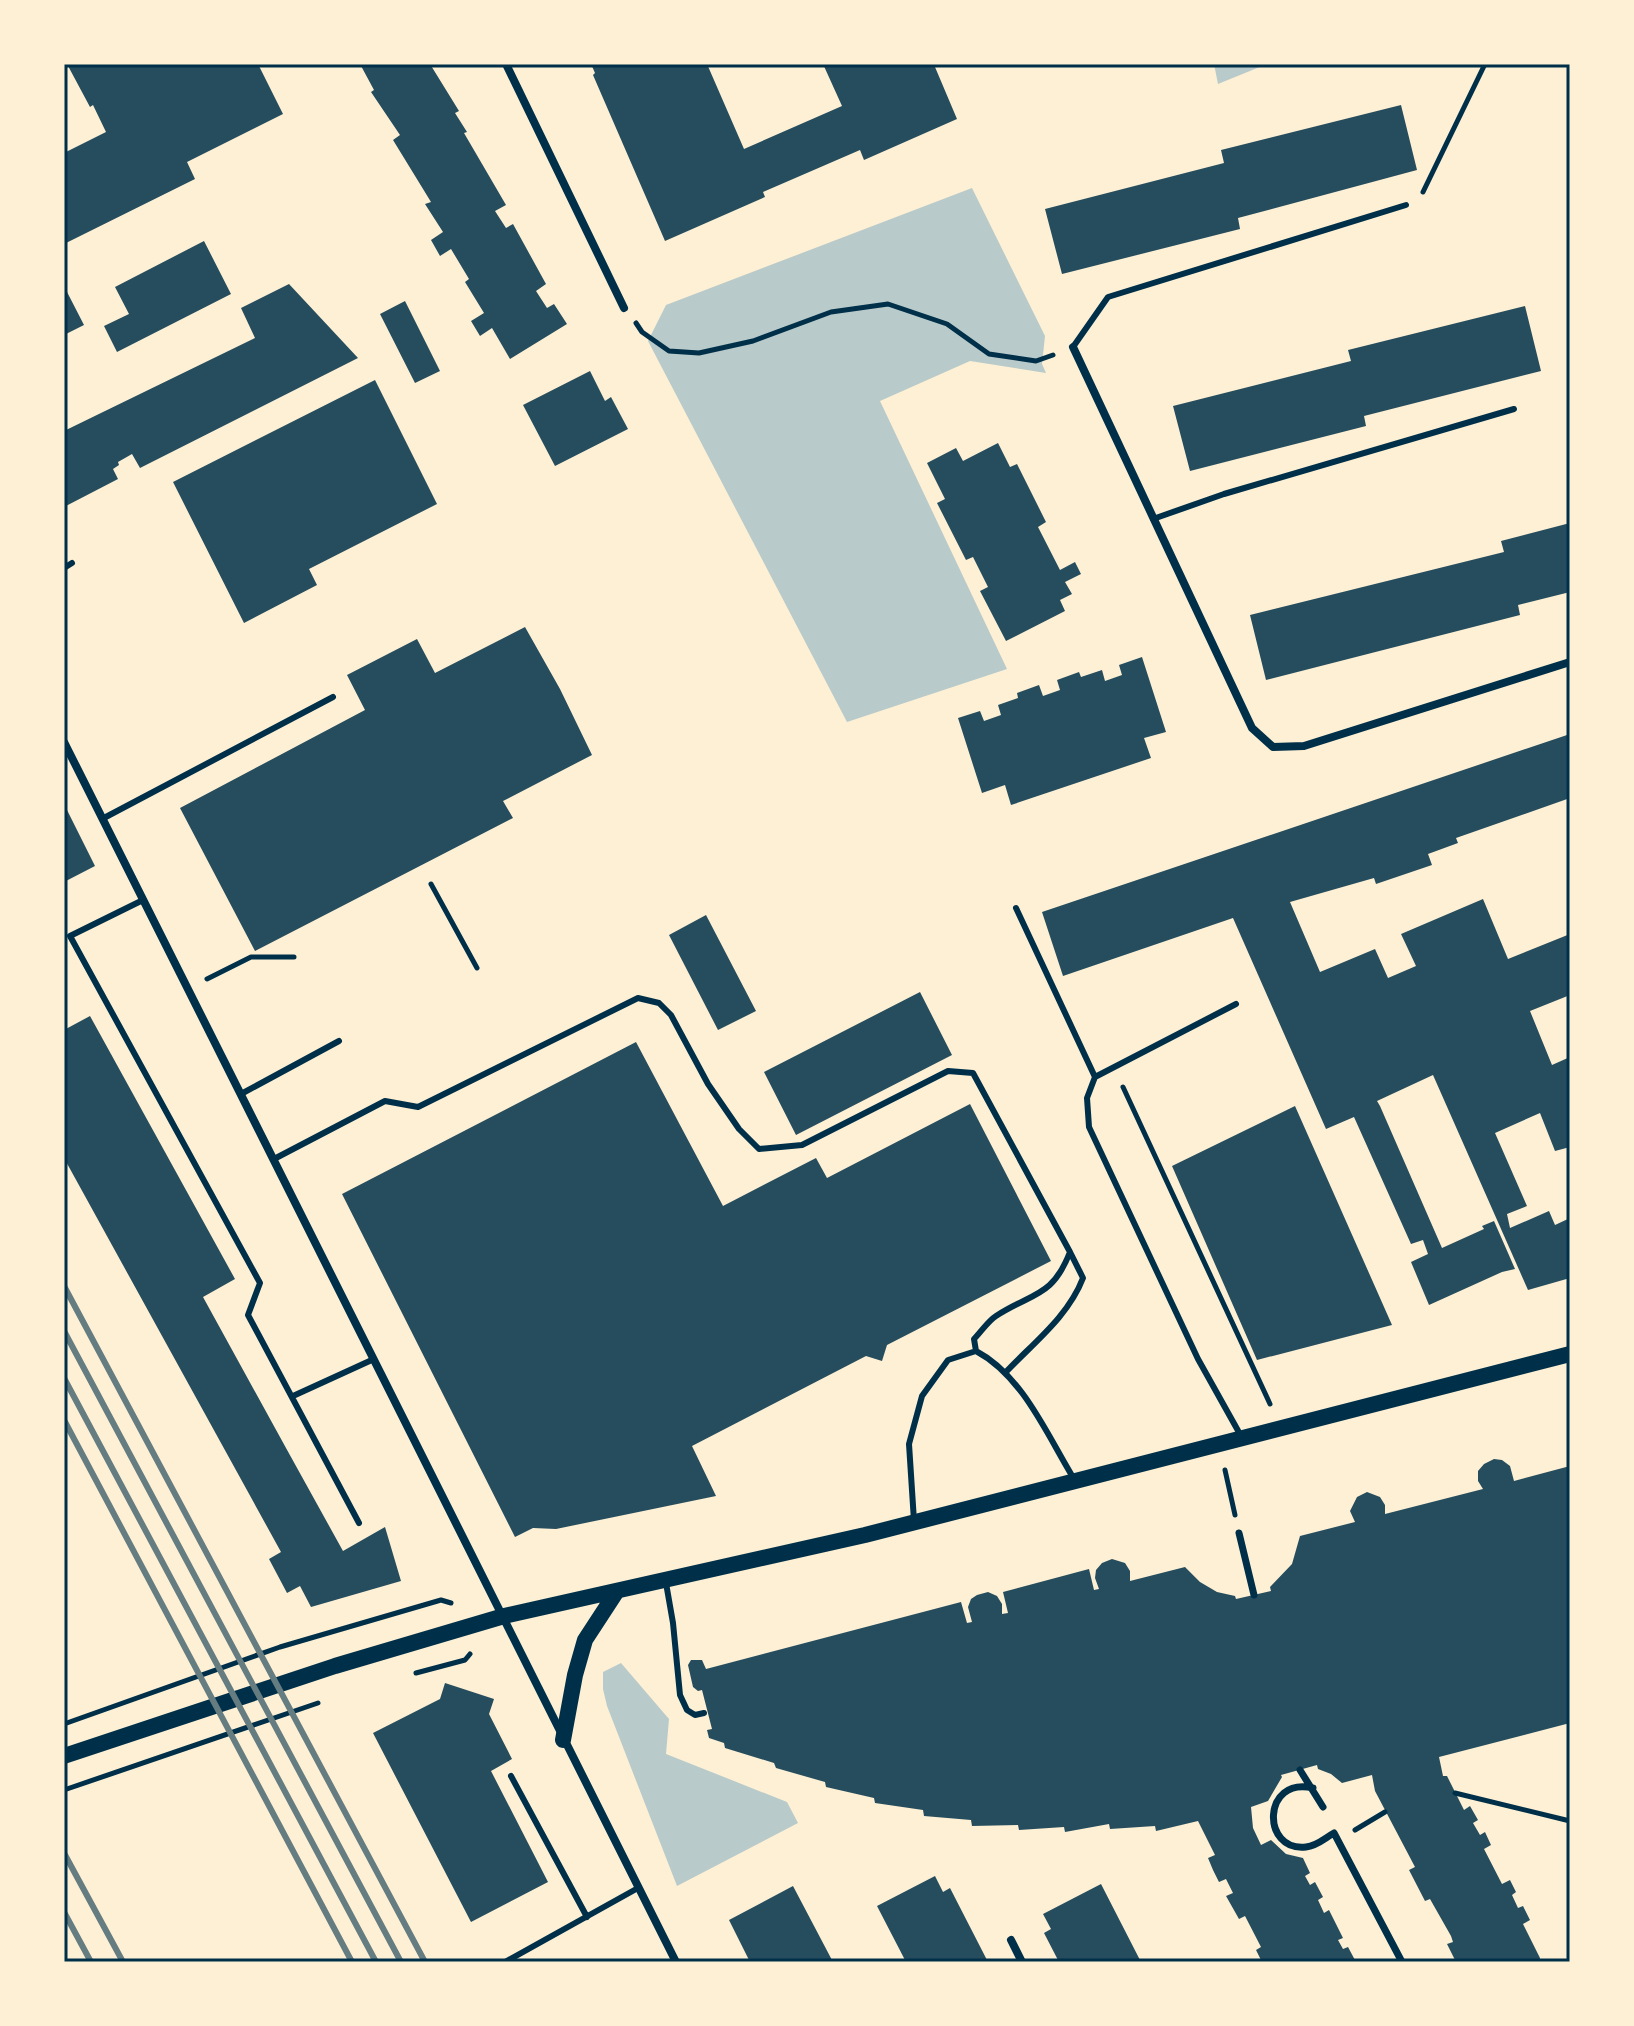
<svg xmlns="http://www.w3.org/2000/svg" width="1634" height="2026" font-family="Mulish,sans-serif">
  <rect width="100%" height="100%" fill="#fdf0d5"/>
  <!-- green -->
  <path fill="#b9caca" d="M 1214,64 L 1267,64 L 1218,84 Z
    M 972,188 L 1045,336 L 1042,364 L 1046,373 L 970,361 L 880,401 L 1007,669 L 847,722 L 648,341 L 666,305 Z
    M 621,1663 L 669,1719 L 666,1754 L 787,1802 L 798,1823 L 677,1886 L 607,1706 L 603,1689 L 603,1672 Z"/>
  <!-- building -->
  <path fill="#264d5e" d="M 67,64 L 258,64 L 283,114 L 187,162 L 195,179 L 64,244 L 64,153 L 106,132 L 93,105 L 90,107 Z
    M 360,64 L 430,64 L 459,111 L 455,113 L 467,132 L 464,133 L 506,205 L 495,211 L 506,228 L 513,224 L 546,284 L 536,291 L 547,308 L 554,304 L 567,324 L 510,359 L 492,328 L 480,336 L 471,321 L 484,313 L 465,282 L 469,279 L 451,249 L 440,256 L 431,240 L 443,232 L 425,204 L 431,202 L 393,140 L 400,135 L 371,92 L 374,90 Z
    M 591,64 L 707,64 L 744,149 L 842,106 L 823,64 L 943,64 L 935,67 L 957,119 L 864,160 L 860,150 L 763,192 L 765,197 L 665,241 L 593,75 L 595,73 Z
    M 1401,105 L 1417,170 L 1238,218 L 1240,229 L 1062,274 L 1045,209 L 1224,163 L 1221,150 Z
    M 204,241 L 231,294 L 117,352 L 104,326 L 129,314 L 115,287 Z
    M 289,284 L 358,358 L 140,468 L 132,454 L 118,462 L 119,465 L 113,469 L 118,479 L 64,507 L 64,431 L 255,338 L 241,308 Z
    M 66,290 L 84,325 L 64,335 L 64,291 Z
    M 405,301 L 440,371 L 415,383 L 380,314 Z
    M 1525,306 L 1541,371 L 1364,416 L 1366,426 L 1190,471 L 1173,406 L 1351,361 L 1348,350 Z
    M 590,371 L 605,401 L 611,397 L 628,429 L 555,466 L 523,405 Z
    M 375,380 L 437,504 L 309,569 L 317,585 L 244,623 L 173,482 Z
    M 998,443 L 1010,467 L 1017,464 L 1046,522 L 1038,527 L 1060,570 L 1075,562 L 1081,574 L 1065,582 L 1072,594 L 1060,600 L 1065,611 L 1006,641 L 980,591 L 988,587 L 973,557 L 966,560 L 937,503 L 945,499 L 927,463 L 956,448 L 963,461 Z
    M 1570,523 L 1570,592 L 1518,605 L 1520,615 L 1266,680 L 1250,615 L 1504,552 L 1501,541 Z
    M 525,627 L 560,689 L 592,755 L 503,801 L 513,818 L 255,951 L 180,808 L 365,710 L 347,675 L 417,639 L 435,673 Z
    M 1142,657 L 1166,732 L 1144,738 L 1151,758 L 1011,805 L 1005,785 L 982,793 L 958,718 L 980,711 L 984,721 L 1001,715 L 998,705 L 1018,698 L 1017,693 L 1039,685 L 1043,696 L 1060,690 L 1057,680 L 1079,672 L 1081,677 L 1102,670 L 1105,681 L 1122,675 L 1119,665 Z
    M 1570,734 L 1570,798 L 1456,838 L 1458,843 L 1428,854 L 1432,865 L 1376,884 L 1374,878 L 1290,902 L 1320,972 L 1375,949 L 1388,978 L 1416,966 L 1401,934 L 1483,899 L 1508,959 L 1570,934 L 1570,995 L 1530,1011 L 1552,1065 L 1570,1057 L 1570,1147 L 1555,1151 L 1540,1113 L 1495,1133 L 1527,1206 L 1507,1214 L 1510,1228 L 1549,1211 L 1555,1225 L 1570,1218 L 1570,1278 L 1528,1290 L 1433,1075 L 1377,1101 L 1380,1106 L 1442,1248 L 1484,1229 L 1482,1226 L 1494,1221 L 1515,1269 L 1502,1272 L 1429,1305 L 1411,1262 L 1428,1254 L 1423,1240 L 1411,1244 L 1354,1117 L 1326,1129 L 1233,918 L 1063,976 L 1042,912 Z
    M 64,804 L 95,866 L 64,882 Z
    M 706,915 L 756,1011 L 718,1030 L 669,935 Z
    M 920,992 L 952,1055 L 796,1135 L 764,1072 Z
    M 90,1016 L 235,1279 L 203,1297 L 286,1448 L 343,1551 L 385,1527 L 401,1581 L 311,1607 L 300,1586 L 287,1593 L 269,1559 L 281,1552 L 64,1158 L 64,1030 Z
    M 636,1042 L 723,1206 L 816,1158 L 827,1178 L 970,1104 L 1051,1261 L 887,1345 L 882,1361 L 866,1356 L 692,1446 L 716,1496 L 556,1529 L 533,1528 L 515,1537 L 342,1194 Z
    M 1295,1106 L 1392,1325 L 1257,1360 L 1172,1166 Z
    M 1494,1459 L 1502,1460 L 1510,1466 L 1514,1481 L 1570,1466 L 1570,1723 L 1439,1757 L 1443,1776 L 1447,1776 L 1464,1810 L 1470,1806 L 1478,1820 L 1473,1823 L 1480,1835 L 1485,1832 L 1491,1845 L 1484,1849 L 1502,1884 L 1510,1880 L 1516,1892 L 1512,1895 L 1518,1908 L 1523,1906 L 1530,1920 L 1523,1924 L 1540,1958 L 1539,1962 L 1456,1962 L 1447,1944 L 1453,1942 L 1451,1936 L 1430,1899 L 1425,1901 L 1409,1870 L 1415,1867 L 1375,1791 L 1372,1775 L 1342,1783 L 1331,1774 L 1318,1769 L 1317,1765 L 1281,1775 L 1282,1777 L 1268,1801 L 1251,1807 L 1253,1828 L 1261,1845 L 1271,1840 L 1286,1854 L 1303,1858 L 1310,1873 L 1305,1876 L 1310,1885 L 1315,1882 L 1323,1897 L 1318,1900 L 1324,1913 L 1329,1910 L 1343,1938 L 1338,1940 L 1343,1949 L 1348,1947 L 1356,1962 L 1262,1962 L 1256,1950 L 1261,1947 L 1245,1916 L 1239,1919 L 1226,1896 L 1233,1893 L 1226,1879 L 1219,1882 L 1213,1870 L 1208,1858 L 1215,1855 L 1198,1821 L 1156,1831 L 1155,1826 L 1110,1829 L 1109,1824 L 1065,1832 L 1064,1827 L 1019,1830 L 1018,1825 L 972,1826 L 971,1820 L 924,1816 L 923,1810 L 875,1803 L 874,1798 L 826,1787 L 825,1782 L 776,1768 L 774,1763 L 725,1748 L 724,1743 L 709,1738 L 707,1730 L 712,1729 L 702,1690 L 698,1691 L 693,1687 L 688,1665 L 691,1660 L 702,1660 L 706,1669 L 961,1602 L 967,1623 L 972,1622 L 968,1607 L 971,1599 L 977,1595 L 988,1592 L 997,1596 L 1002,1604 L 1002,1614 L 1008,1613 L 1003,1592 L 1089,1569 L 1094,1590 L 1099,1589 L 1095,1578 L 1096,1570 L 1102,1563 L 1112,1559 L 1125,1563 L 1130,1571 L 1130,1581 L 1185,1567 L 1200,1582 L 1217,1592 L 1235,1596 L 1236,1599 L 1271,1591 L 1270,1587 L 1292,1564 L 1300,1536 L 1355,1522 L 1350,1511 L 1357,1497 L 1367,1492 L 1380,1497 L 1385,1505 L 1385,1514 L 1483,1489 L 1478,1481 L 1478,1471 L 1484,1464 Z
    M 445,1683 L 494,1699 L 489,1714 L 512,1759 L 491,1771 L 548,1882 L 471,1922 L 373,1733 L 440,1699 Z
    M 935,1876 L 943,1892 L 950,1888 L 988,1962 L 906,1962 L 877,1906 Z
    M 1101,1884 L 1141,1962 L 1059,1962 L 1044,1933 L 1051,1929 L 1043,1914 Z
    M 793,1886 L 833,1962 L 750,1962 L 729,1920 Z"/>
  <g fill="none" stroke-linecap="round" stroke-linejoin="round">
    <!-- path -->
    <path stroke="#003049" stroke-width="5" d="M 1423,192 L 1485,64
      M 636,323 L 642,332 L 669,351 L 699,353 L 753,341 L 831,312 L 888,304 L 947,324 L 989,354 L 1036,361 L 1053,355
      M 431,884 L 477,968
      M 207,979 L 251,957 L 294,957
      M 1123,1087 L 1270,1404
      M 1225,1470 L 1235,1515
      M 416,1673 L 465,1660 L 470,1654
      M 64,1724 L 280,1647 L 441,1600 L 451,1603
      M 64,1790 L 318,1703
      M 1455,1793 L 1570,1821
      M 1355,1830 L 1385,1812"/>
    <!-- service -->
    <path stroke="#003049" stroke-width="6" d="M 1073,347 L 1108,297 L 1406,205
      M 1153,519 L 1224,494 L 1514,409
      M 64,568 L 72,563
      M 102,819 L 333,697
      M 143,900 L 70,936 L 260,1283 L 248,1315 L 359,1523
      M 1016,908 L 1095,1077
      M 1236,1004 L 1095,1077 L 1087,1098 L 1089,1127 L 1198,1359 L 1241,1436
      M 241,1094 L 339,1041
      M 274,1159 L 385,1101 L 418,1107 L 638,998 L 659,1003 L 671,1015 L 708,1084 L 739,1129 L 759,1149 L 802,1145 L 948,1071 L 973,1073 L 1070,1252
      M 976,1351 L 974,1339 C 981,1332 988,1321 996,1316 C 1033,1292 1052,1298 1070,1252 L 1083,1278 C 1068,1317 1033,1343 1005,1373
      M 293,1396 L 374,1359
      M 914,1521 L 909,1444 L 922,1396 L 948,1360 L 976,1351 C 1023,1376 1047,1435 1074,1479
      M 666,1583 L 673,1623 L 680,1695 L 687,1710 L 695,1715 L 704,1713
      M 511,1776 L 587,1917
      M 505,1962 L 638,1888"/>
    <!-- pedestrian -->
    <path stroke="#003049" stroke-width="7" d="M 1239,1533 L 1254,1595
      M 1300,1770 L 1323,1807
      M 1313,1788 C 1262,1776 1261,1852 1306,1847 C 1317,1846 1325,1838 1334,1833 L 1402,1962"/>
    <!-- minor -->
    <path stroke="#003049" stroke-width="8" d="M 506,64 L 624,308
      M 1073,347 L 1252,728 L 1273,747 L 1304,746 L 1570,662
      M 64,742 L 676,1962
      M 1011,1940 L 1022,1962"/>
    <!-- secondary -->
    <path stroke="#003049" stroke-width="16" d="M 563,1740 L 575,1675 L 585,1640 L 617,1591
      M 64,1756 L 335,1666 L 504,1616 L 865,1535 L 1570,1354"/>
    <!-- rail -->
    <path stroke="#657d81" stroke-width="6" d="M 64,1286 L 425,1962
      M 64,1331 L 401,1962
      M 64,1378 L 376,1962
      M 64,1420 L 352,1962
      M 64,1853 L 123,1962
      M 64,1912 L 91,1962"/>
  </g>
  <!-- border -->
  <rect width="1634" height="2026" fill="none" stroke="#fdf0d5" stroke-width="132"/>
  <rect x="66" y="66" width="1502" height="1894" fill="none" stroke="#003049" stroke-width="3"/>
</svg>
